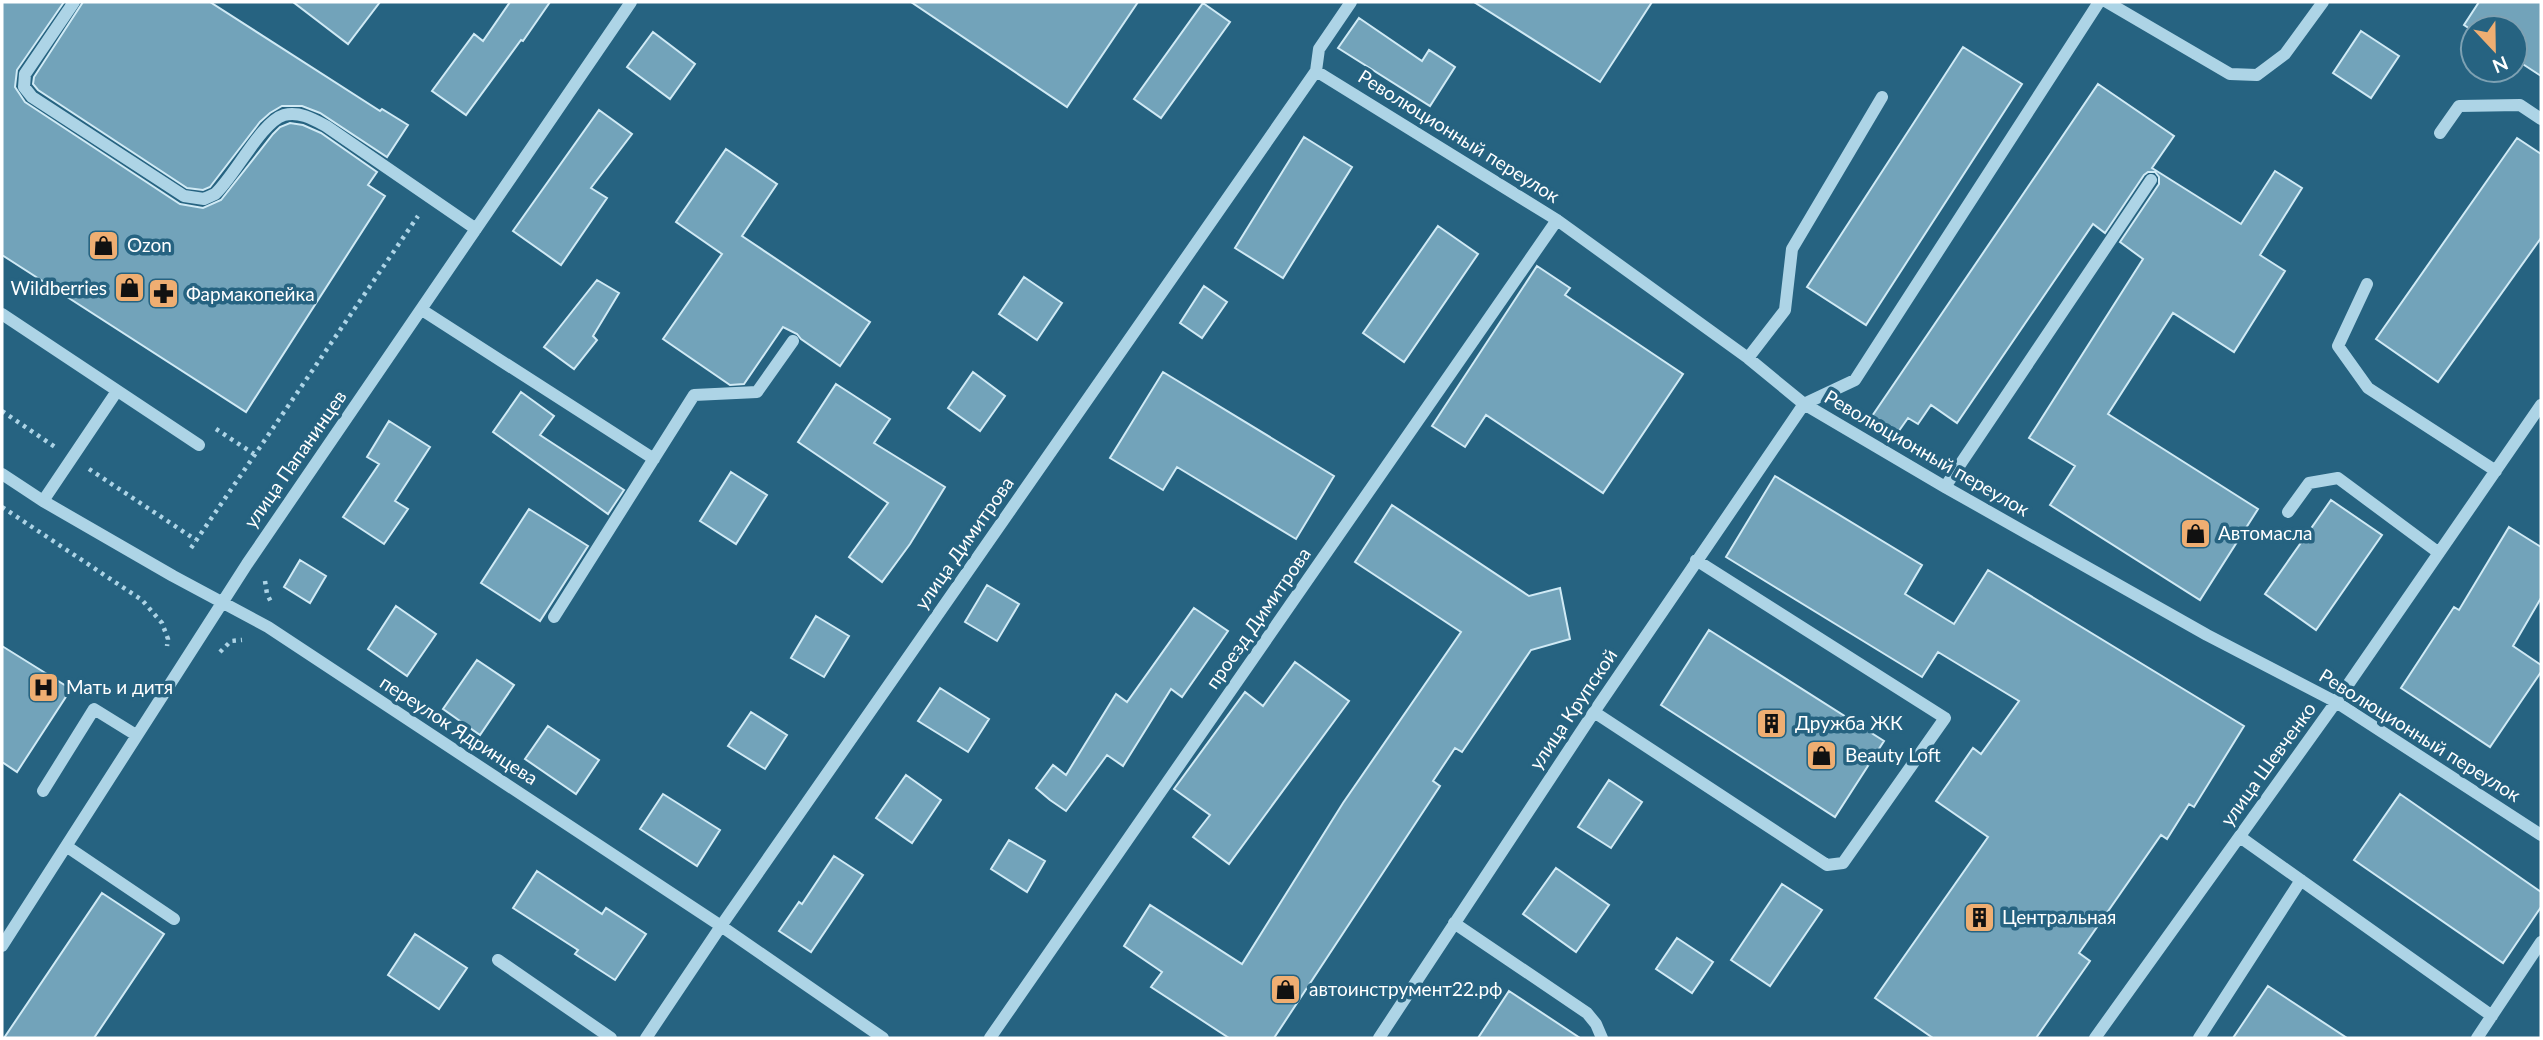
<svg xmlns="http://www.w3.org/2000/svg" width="2543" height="1040" font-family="Lato,sans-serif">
  <rect width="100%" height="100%" fill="#266381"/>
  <!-- building -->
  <path fill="#72a3ba" stroke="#d0eaf5" stroke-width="2" d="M 2,2 L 64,2 L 17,70 L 15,87 L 25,102 L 180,204 L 203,208 L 221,200 L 273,134 L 280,127 L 290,123 L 303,125 L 321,133 L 377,172 L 368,185 L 385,196 L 246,412 L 2,255 Z
    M 83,2 L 210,2 L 380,111 L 382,109 L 408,125 L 387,157 L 320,113 L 302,106 L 282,106 L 270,113 L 260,122 L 210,187 L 203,190 L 187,188 L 38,90 L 33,84 L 34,77 Z
    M 293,2 L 380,2 L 348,44 Z
    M 510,2 L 550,2 L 523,41 L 521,40 L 466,115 L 432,91 L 474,34 L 483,41 Z
    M 911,2 L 1138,2 L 1067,107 Z
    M 1474,2 L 1652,2 L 1600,82 Z
    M 2479,2 L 2541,2 L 2541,76 L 2515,59 L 2515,28 L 2473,28 L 2473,31 L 2464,25 Z
    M 1203,3 L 1230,22 L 1161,118 L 1134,99 Z
    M 1359,18 L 1422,61 L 1429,50 L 1455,67 L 1430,106 L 1338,48 Z
    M 2361,31 L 2399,56 L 2371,98 L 2333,73 Z
    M 653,32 L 695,64 L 670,99 L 627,67 Z
    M 1963,47 L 2022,84 L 1866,325 L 1807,287 Z
    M 2098,84 L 2174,136 L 2152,168 L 2241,224 L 2275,171 L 2302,188 L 2260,255 L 2285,271 L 2234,352 L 2173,313 L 2108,414 L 2258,509 L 2200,600 L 2050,505 L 2075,466 L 2029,438 L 2143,259 L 2120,242 L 2159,184 L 2159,177 L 2155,172 L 2148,172 L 2144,175 L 2105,233 L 2093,224 L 1957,423 L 1931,405 L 1918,424 L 1908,418 L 1891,442 L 1866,425 Z
    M 599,110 L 632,134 L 591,188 L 607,198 L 561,265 L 513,231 Z
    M 1304,137 L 1352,167 L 1283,278 L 1235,248 Z
    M 2517,138 L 2541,154 L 2541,238 L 2438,382 L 2376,339 Z
    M 726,149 L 777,184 L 742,236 L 870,322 L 840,366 L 801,339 L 797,334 L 783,327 L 744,384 L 730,385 L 663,339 L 722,254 L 676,222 Z
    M 1438,226 L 1478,254 L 1404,362 L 1363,333 Z
    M 1537,266 L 1570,288 L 1565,295 L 1683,374 L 1603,493 L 1486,415 L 1465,447 L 1432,426 Z
    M 1024,277 L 1062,303 L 1037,340 L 999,314 Z
    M 597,280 L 619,293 L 593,336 L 597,340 L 574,369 L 544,347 Z
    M 1204,286 L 1227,302 L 1202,338 L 1180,323 Z
    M 973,372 L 1005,396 L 980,431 L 948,408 Z
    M 1163,372 L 1334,476 L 1296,539 L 1177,467 L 1163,490 L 1110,458 Z
    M 836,384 L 890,419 L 874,443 L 945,487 L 910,544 L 882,582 L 849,557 L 888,503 L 798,442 Z
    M 521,392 L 554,416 L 540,435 L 624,490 L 608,514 L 493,432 Z
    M 389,421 L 430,447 L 395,501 L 408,509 L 384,544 L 343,517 L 379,464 L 367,457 Z
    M 731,472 L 767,495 L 736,544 L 700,521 Z
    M 1775,476 L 1922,565 L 1905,594 L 1954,624 L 1988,570 L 2244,726 L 2194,807 L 2189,804 L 2167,839 L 2161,835 L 2079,953 L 2090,961 L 2036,1038 L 1933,1038 L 1875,998 L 1988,837 L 1936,801 L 1973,748 L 1981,754 L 2019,701 L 1938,652 L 1922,677 L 1726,557 Z
    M 2331,500 L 2382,535 L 2316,630 L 2265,594 Z
    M 1392,505 L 1529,596 L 1560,588 L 1570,639 L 1531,650 L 1462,752 L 1455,748 L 1433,781 L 1440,786 L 1274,1038 L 1229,1038 L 1151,987 L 1162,972 L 1124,946 L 1150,905 L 1242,964 L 1343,803 L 1461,632 L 1355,562 Z
    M 529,509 L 588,546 L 540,621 L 481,583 Z
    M 2509,527 L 2541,547 L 2541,598 L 2513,646 L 2541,665 L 2541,672 L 2490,747 L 2401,688 L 2454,607 L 2459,610 Z
    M 300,560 L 326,576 L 310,603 L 284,587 Z
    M 987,585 L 1019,604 L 997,641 L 965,622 Z
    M 396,606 L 436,634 L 407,676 L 368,649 Z
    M 1194,608 L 1228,631 L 1182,697 L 1171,689 L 1123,766 L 1107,755 L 1066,811 L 1050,800 L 1036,788 L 1053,765 L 1066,775 L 1116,694 L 1127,702 Z
    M 816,616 L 849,636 L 824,677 L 791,658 Z
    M 1709,630 L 1884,741 L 1835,817 L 1661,705 Z
    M 2,646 L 71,689 L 17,772 L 2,762 Z
    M 477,660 L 514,685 L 480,735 L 443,709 Z
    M 1295,662 L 1349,701 L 1229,864 L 1193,837 L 1210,815 L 1174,789 L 1245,692 L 1263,706 Z
    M 940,688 L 989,719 L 968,752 L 918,721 Z
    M 751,712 L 787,735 L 765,769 L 728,746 Z
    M 548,726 L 599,760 L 576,794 L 525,759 Z
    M 906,775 L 941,800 L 912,843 L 876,818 Z
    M 1609,780 L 1642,802 L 1611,848 L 1578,827 Z
    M 663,794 L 720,830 L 697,866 L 640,829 Z
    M 2400,794 L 2541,892 L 2541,907 L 2503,963 L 2354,860 Z
    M 1009,840 L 1045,861 L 1027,892 L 991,869 Z
    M 834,856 L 863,875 L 811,952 L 779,931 L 799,902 L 802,904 Z
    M 1556,868 L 1609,905 L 1576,952 L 1523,914 Z
    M 537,871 L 602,914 L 606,908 L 646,934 L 615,980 L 575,954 L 578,950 L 513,908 Z
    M 1782,884 L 1822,910 L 1770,986 L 1731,960 Z
    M 102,893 L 164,934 L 94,1038 L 4,1038 Z
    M 415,934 L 467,968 L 439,1009 L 388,975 Z
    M 1677,938 L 1713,962 L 1692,993 L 1656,969 Z
    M 2268,986 L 2347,1038 L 2233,1038 Z
    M 1509,991 L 1580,1038 L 1478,1038 Z"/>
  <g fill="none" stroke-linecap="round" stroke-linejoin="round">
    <!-- path -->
    <path stroke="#add4e6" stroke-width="4.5" stroke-dasharray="3.5 5" stroke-linecap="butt" d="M 2,411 L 55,447
      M 216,429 L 254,454
      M 89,469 L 196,540
      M 2,507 L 142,600 L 162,623 L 168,639 L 167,646
      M 191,548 L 418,216
      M 265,581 L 267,594 L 271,602
      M 220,652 L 231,641 L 242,640"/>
    <!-- minor -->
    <path stroke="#add4e6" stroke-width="12" d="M 74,2 L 25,74 L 24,87 L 32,97 L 184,196 L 204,199 L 215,194 C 235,176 261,122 284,115 C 299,111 313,119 326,126 L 476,229
      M 2107,2 L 2230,74 L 2257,75 L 2285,54 L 2323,2
      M 1316,71 L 1557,220 L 1748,358 L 1804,404 L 1945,487 L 2207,635 L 2336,702 L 2541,835
      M 2440,133 L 2459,106 L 2520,105 L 2541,119
      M 2367,284 L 2338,346 L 2368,388 L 2496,471
      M 422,310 L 654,459
      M 2,314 L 199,445
      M 1748,358 L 1785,310 L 1792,249 L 1882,97
      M 1804,404 L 1855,380 L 2099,2
      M 2,474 L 43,501 L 173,576 L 268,627 L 721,926 L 883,1038
      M 1945,487 L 2151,180
      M 43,501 L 117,391
      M 2288,512 L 2309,483 L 2338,478 L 2439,553
      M 554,617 L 694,395 L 757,392 L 793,341
      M 1594,712 L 1827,865 L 1843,863 L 1945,718 L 1696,560
      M 43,791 L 94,709 L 136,735
      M 2240,837 L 2492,1016
      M 66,846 L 174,919
      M 1454,923 L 1587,1013 L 1596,1024 L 1602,1038
      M 2,946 L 247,564 L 631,2
      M 498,960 L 611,1038
      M 646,1038 L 721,926 L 1316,71 L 1319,49 L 1351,2
      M 990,1038 L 1557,220
      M 1379,1038 L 1594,712 L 1804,404
      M 2095,1038 L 2336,702 L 2541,405
      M 2199,1038 L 2301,880
      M 2477,1038 L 2541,942"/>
  </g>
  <!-- icons -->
  <defs>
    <symbol id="shop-square" viewBox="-11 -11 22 22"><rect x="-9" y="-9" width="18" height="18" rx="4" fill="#efae72" stroke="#266381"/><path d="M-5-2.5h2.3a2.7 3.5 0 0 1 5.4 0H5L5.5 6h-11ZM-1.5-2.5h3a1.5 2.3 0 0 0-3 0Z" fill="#111"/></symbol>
    <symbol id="pharmacy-square" viewBox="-11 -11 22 22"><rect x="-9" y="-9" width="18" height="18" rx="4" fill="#efae72" stroke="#266381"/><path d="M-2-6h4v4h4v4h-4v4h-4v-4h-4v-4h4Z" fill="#111"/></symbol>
    <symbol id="hospital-square" viewBox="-11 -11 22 22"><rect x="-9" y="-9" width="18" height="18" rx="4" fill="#efae72" stroke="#266381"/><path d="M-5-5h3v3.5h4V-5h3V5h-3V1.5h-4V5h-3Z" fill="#111"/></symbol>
    <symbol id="building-square" viewBox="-11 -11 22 22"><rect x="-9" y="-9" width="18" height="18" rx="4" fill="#efae72" stroke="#266381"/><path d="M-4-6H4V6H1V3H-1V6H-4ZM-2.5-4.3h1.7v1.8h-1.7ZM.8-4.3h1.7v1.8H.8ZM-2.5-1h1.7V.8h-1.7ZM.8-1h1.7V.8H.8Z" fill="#111"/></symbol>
  </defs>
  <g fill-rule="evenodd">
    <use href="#shop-square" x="86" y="228" width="35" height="35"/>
    <use href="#shop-square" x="112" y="270" width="35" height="35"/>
    <use href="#pharmacy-square" x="146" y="276" width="35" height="35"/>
    <use href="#shop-square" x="2178" y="516" width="35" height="35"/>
    <use href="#hospital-square" x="26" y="670" width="35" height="35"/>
    <use href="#building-square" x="1754" y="706" width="35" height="35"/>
    <use href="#shop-square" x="1804" y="738" width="35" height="35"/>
    <use href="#building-square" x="1962" y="900" width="35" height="35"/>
    <use href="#shop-square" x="1268" y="972" width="35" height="35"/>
  </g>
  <g text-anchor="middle" stroke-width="7" stroke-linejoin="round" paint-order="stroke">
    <!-- street labels -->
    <g font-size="19" fill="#fff" stroke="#266381">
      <text transform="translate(1459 136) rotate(32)" y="7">Революционный переулок</text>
      <text transform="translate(1927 453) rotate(30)" y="7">Революционный переулок</text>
      <text transform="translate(295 459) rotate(-55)" y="7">улица Папанинцев</text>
      <text transform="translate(964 543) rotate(-55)" y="7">улица Димитрова</text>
      <text transform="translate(1258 618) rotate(-55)" y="7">проезд Димитрова</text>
      <text transform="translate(1573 709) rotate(-56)" y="7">улица Крупской</text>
      <text transform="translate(459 730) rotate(33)" y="7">переулок Ядринцева</text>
      <text transform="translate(2420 735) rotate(32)" y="7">Революционный переулок</text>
      <text transform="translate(2268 764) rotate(-54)" y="7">улица Шевченко</text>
    </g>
    <!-- poi labels -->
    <g font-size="19" fill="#fff" stroke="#266381" text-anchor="start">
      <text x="127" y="252">Ozon</text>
      <text x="107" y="295" text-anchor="end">Wildberries</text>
      <text x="186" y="301">Фармакопейка</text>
      <text x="2218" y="540">Автомасла</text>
      <text x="66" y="694">Мать и дитя</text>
      <text x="1795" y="730">Дружба ЖК</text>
      <text x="1845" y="762">Beauty Loft</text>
      <text x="2002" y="924">Центральная</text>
      <text x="1309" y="996">автоинструмент22.рф</text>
    </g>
  </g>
  <!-- border -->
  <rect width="2543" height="1040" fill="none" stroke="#ffffff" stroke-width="7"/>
  <!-- north arrow -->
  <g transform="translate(2494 49) rotate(158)"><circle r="33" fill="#266381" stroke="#7da1b3" stroke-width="2"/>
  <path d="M0-5L12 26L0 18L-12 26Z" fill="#efae72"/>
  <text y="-10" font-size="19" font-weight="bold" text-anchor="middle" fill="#ffffff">N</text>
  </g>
</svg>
